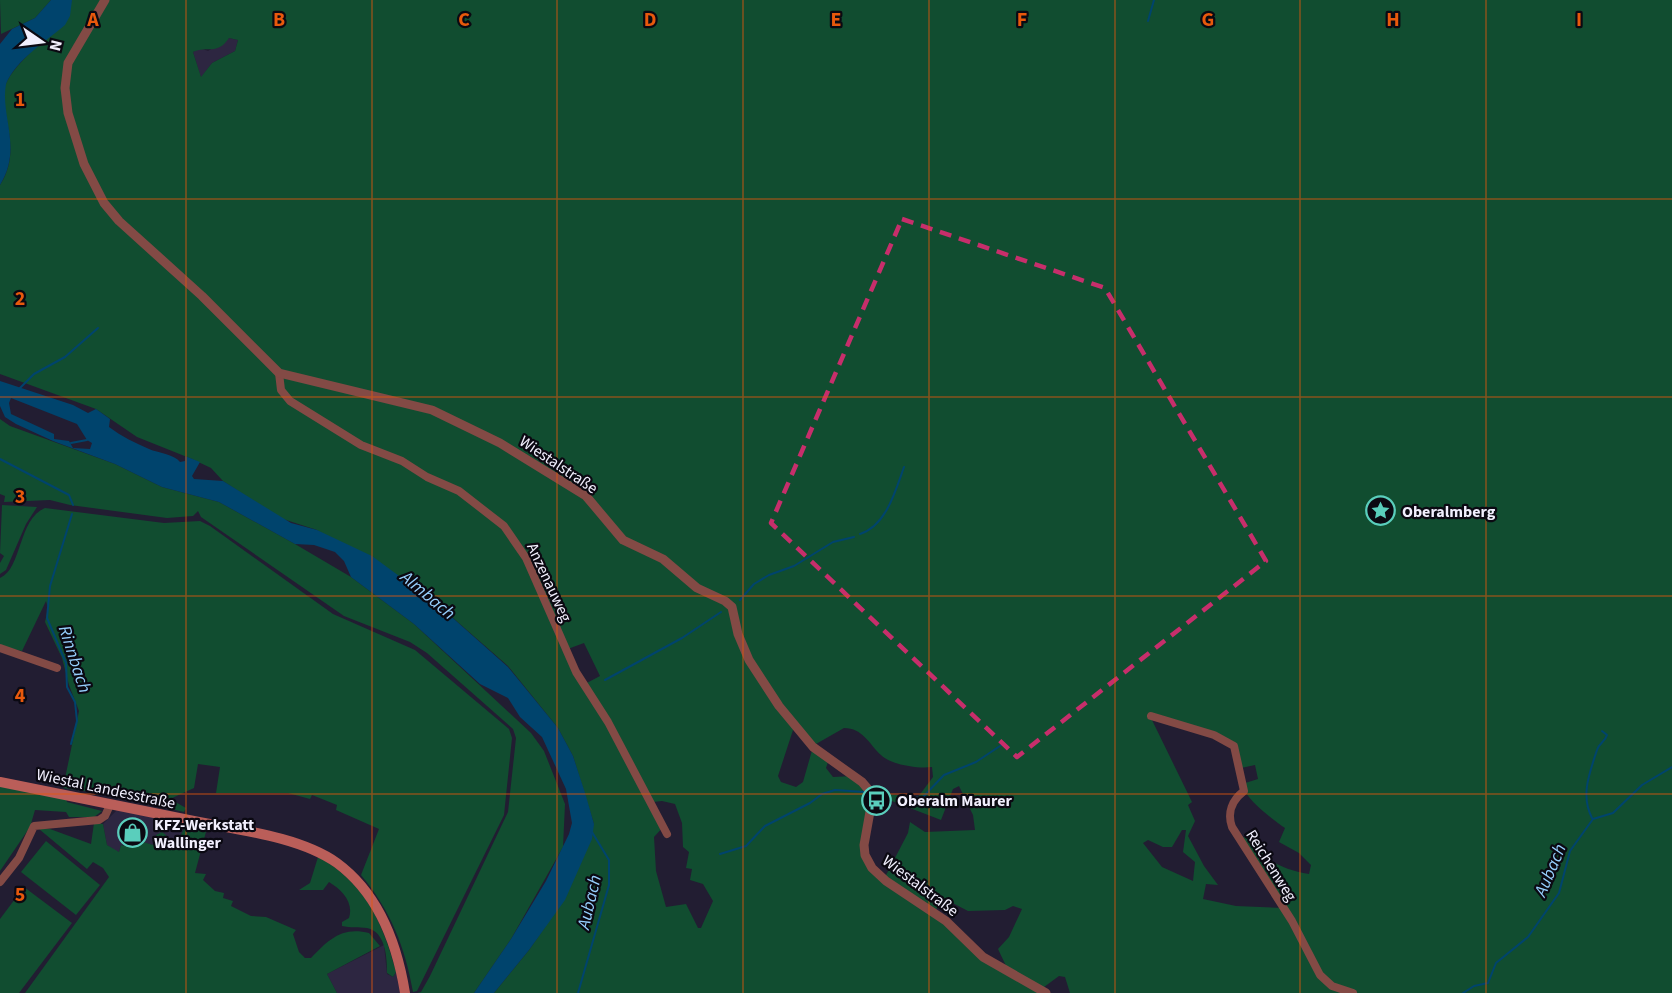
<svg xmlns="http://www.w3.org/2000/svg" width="1672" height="993" font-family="'Source Sans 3',sans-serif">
  <rect width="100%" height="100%" fill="#221d32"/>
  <!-- built -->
  <path fill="#2d2641" d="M 229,38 L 238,40 L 235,51 L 212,63 L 201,78 L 193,52 L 200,48 L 208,51 Z
    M 117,810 L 187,824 L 172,850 L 168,848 L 166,835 L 153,845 L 140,842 L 139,846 L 121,845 L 119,852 L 115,851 L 107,845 L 103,824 Z
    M 384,945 L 387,974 L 393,977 L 396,972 L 400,993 L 337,993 L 327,974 Z"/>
  <!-- green -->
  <path fill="#114d30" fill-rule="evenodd" d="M 0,0 L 51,0 L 35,18 L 1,34 Z
    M 72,0 L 1672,0 L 1672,993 L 1070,993 L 1065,977 L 1059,976 L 1044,987 L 1046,993 L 494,993 L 529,950 L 545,927 L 594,824 L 573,756 L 558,728 L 508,666 L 437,604 L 317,530 L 280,518 L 223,481 L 211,468 L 192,459 L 137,437 L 96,409 L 0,374 L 0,185 C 23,148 0,119 5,86 C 15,58 64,30 72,0 ZM 229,38 L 238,40 L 235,51 L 212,63 L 201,77 L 193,52 C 207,45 217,56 229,38 ZM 584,643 L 600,676 L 583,685 L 565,650 ZM 1151,718 L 1230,743 L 1241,768 L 1255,765 L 1258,779 L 1242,784 C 1246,800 1271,818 1285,828 L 1279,842 L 1299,853 L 1311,865 L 1309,874 C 1284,869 1266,863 1253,840 L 1237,835 L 1283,908 L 1236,906 L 1203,899 L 1206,884 L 1218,885 L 1204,866 L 1188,836 L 1195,821 L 1188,805 L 1192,802 ZM 794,727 L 813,747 L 803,782 L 796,787 L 781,782 L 778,776 ZM 844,728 C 863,728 869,744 881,755 C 891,765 919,769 932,767 L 933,777 L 918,797 L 886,794 L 884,798 L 941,820 L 953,789 L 959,786 L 973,815 L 975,830 L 925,832 L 910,822 L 908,833 L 884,879 L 865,855 L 873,795 L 854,776 L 833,777 L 826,768 L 828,762 L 816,744 ZM 662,801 L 675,804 L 682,823 L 683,847 L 689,852 L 686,868 L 692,869 L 690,880 L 703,884 L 713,901 L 701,928 L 698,928 L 686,904 L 666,907 L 656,871 L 654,837 L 663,827 L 653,802 ZM 1182,830 L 1186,830 L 1183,852 L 1195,862 L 1193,881 L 1162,867 L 1143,843 L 1148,840 L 1163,847 L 1172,847 ZM 943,898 L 968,911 L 1005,910 L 1013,906 L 1022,909 L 1009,937 L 998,949 L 1008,970 L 975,950 L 934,913 Z
    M 0,419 L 10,426 L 115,464 L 162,487 L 219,502 L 295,544 L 351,577 L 414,624 L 531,733 L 544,751 L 565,804 L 563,847 L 511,939 L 474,993 L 417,993 L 421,992 L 430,976 L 508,812 L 516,738 L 513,729 L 427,653 L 410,642 L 344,616 L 201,517 L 198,511 L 193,516 L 167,518 L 70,505 L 50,500 L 4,502 L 5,496 L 0,494 Z
    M 2,505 L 37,507 L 26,524 L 6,570 L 0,574 L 0,563 L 4,556 L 0,553 Z
    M 45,508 L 164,523 L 200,521 L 210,526 L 333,614 L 415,650 L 509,729 L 512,738 L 504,815 L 417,991 L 413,992 C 405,947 391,911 361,875 L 379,829 L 336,810 L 337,805 L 312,795 L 310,799 L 288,793 L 216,793 L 220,767 L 198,764 L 194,788 L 170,799 L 186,808 L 184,812 L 112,795 L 63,788 L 79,711 L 69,685 L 62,658 L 45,622 L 48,608 L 46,601 L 22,651 L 0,646 L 0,578 C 22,569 18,519 45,508 Z
    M 0,785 L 66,799 L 67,802 L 102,811 L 94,817 L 69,817 L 66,812 L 35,810 L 30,827 L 0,871 Z
    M 94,823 L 103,824 L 107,845 L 119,852 L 121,845 L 125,846 L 126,843 L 139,846 L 140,841 L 153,845 L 156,835 L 162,832 L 166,835 L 168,848 L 172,850 L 187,824 L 207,828 L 195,873 L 206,874 L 203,880 L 215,891 L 224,893 L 223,898 L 233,901 L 231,906 L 251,916 L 266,917 L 296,930 L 293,934 L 299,952 L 305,958 L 311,958 C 328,940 342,926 369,933 L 380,946 L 327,974 L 337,993 L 25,993 L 109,877 L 103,868 L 93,862 L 87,869 L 39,829 L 50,829 L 91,844 Z
    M 46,841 L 100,885 L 76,915 L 21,872 Z
    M 318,857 C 365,882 383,923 396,972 L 393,977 L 387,973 C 387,958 386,932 367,928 C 359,927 350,928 342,926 L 342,922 L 349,918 C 354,902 342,890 329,882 L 323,890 L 299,890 L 310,883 Z
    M 24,887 L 72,923 L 19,993 L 0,993 L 0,919 Z"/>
  <!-- water -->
  <path fill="#00446d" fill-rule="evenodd" d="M 51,0 L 72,0 L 70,16 L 65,25 C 45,42 16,60 6,84 C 0,116 23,148 0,185 L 0,44 L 12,29 L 35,18 Z
    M 0,381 L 73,405 L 88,413 L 96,409 L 110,419 L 109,427 C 121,436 135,443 149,449 C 158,453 174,454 180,462 L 185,461 L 185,456 L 200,462 L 192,476 L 194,479 L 223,481 L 291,523 L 317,530 L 372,556 L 437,604 L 508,667 L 558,728 L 573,756 L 586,796 L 594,824 L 592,839 L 565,900 L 529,950 L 494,993 L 474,993 L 511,939 L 546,881 L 569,834 L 572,823 L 566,789 L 542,737 L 520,717 L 508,698 L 480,684 L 414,624 L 351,577 L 344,561 L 335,552 L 314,545 L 295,544 L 219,502 L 162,487 L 115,464 L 53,441 L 16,424 L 5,417 L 0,406 ZM 11,398 L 77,424 L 87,440 L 92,443 L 90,449 L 73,448 L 69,441 L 54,439 L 54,434 L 11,414 L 9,403 Z"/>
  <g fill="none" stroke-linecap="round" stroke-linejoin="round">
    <!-- stream -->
    <path stroke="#00446d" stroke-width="2" d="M 1148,21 L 1154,0
      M 20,388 L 34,374 L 65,357 L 98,328
      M 71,443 L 87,440
      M 0,459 L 69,495 L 73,505
      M 860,534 C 886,526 895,492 904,467
      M 740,600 L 754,584 L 769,575 L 794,566 L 833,542 L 854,537
      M 605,680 L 682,638 L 721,612
      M 71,744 L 77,721 L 75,702 L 67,687 L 66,663 L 47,618 L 50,586 L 72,514
      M 903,797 L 922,798 L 944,775 L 976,762 L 1003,744
      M 1592,818 C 1580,795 1590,772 1597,750 C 1599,743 1605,742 1607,735 L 1602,731
      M 720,854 L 746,846 L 765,826 L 810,803 L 822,794 L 835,790 L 865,792
      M 578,993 L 609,885 L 609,860 L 592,832
      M 1463,993 L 1474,986 L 1488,983 L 1496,963 L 1528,937 L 1559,893 L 1570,851 L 1593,819 L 1613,813 L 1642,785 L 1672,767"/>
    <!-- minor -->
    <path stroke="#834a45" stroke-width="8" d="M 279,373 L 281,390 L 290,401 L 361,445 L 402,461 L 427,477 L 459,491 L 504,526 L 526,558 L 576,672 L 608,722 L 667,834
      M 0,648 L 57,668
      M 1151,716 L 1214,735 L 1234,746 L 1244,791 C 1232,800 1227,813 1232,827 L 1292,921 L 1320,975 L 1332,986 L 1353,993
      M 0,882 L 19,858 L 34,826 L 99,820 L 105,816 L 110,805"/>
    <!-- tertiary -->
    <path stroke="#834a45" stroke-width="9" d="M 105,0 L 68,63 L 65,88 L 68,113 L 84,164 L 104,203 L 119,221 L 202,296 L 279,373 L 432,410 L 500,443 L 586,496 L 623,540 L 663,559 L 697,588 L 725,601 L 732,607 L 738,634 L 749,660 L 779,706 L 813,747 L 862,782 L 873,795 L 864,845 L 865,855 L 872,868 L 886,881 L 946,921 L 983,957 L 1046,993"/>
    <!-- secondary -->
    <path stroke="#ba5e59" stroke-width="10" d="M 0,782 C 61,794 122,807 184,819 C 230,829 298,835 337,863 C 379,894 397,943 405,993"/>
  </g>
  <!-- marked area -->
  <path fill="none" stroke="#c72e6b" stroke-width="4.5" stroke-dasharray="12 8" stroke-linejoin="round" d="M 902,219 L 1105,288 L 1266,561 L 1017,757 L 771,523 Z"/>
  <!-- grid -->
  <path fill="none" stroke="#e8590c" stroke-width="1.5" stroke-opacity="0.55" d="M 186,0 L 186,993M 372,0 L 372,993M 557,0 L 557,993M 743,0 L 743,993M 929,0 L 929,993M 1115,0 L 1115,993M 1300,0 L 1300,993M 1486,0 L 1486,993M 0,199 L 1672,199M 0,397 L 1672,397M 0,596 L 1672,596M 0,794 L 1672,794"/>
  <!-- icons -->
  <defs>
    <symbol id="sight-ring" viewBox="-11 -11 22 22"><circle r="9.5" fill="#0b0912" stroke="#5acebc" stroke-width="1.5"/><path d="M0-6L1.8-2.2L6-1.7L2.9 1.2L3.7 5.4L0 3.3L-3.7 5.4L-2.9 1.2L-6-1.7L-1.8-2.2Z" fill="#5acebc"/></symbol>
    <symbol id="bus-ring" viewBox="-11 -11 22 22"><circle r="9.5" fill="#0b0912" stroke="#5acebc" stroke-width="1.5"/><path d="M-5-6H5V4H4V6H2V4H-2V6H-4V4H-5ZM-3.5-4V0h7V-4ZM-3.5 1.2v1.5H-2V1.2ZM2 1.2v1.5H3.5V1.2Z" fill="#5acebc"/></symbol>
    <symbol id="shop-ring" viewBox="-11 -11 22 22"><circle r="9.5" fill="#0b0912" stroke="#5acebc" stroke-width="1.5"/><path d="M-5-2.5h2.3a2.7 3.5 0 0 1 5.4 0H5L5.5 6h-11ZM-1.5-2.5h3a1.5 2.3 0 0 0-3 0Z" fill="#5acebc"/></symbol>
  </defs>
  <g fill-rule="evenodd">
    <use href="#sight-ring" x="1364" y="494" width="33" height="33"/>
    <use href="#bus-ring" x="860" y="784" width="33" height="33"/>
    <use href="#shop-ring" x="116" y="816" width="33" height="33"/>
  </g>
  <g text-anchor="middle" stroke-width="4.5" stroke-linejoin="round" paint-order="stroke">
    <!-- street labels -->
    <g font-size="16" fill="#f1effd" stroke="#0b0912">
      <text transform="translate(559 464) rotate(34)" y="6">Wiestalstraße</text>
      <text transform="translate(550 582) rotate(65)" y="6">Anzenauweg</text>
      <text transform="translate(106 788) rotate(12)" y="6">Wiestal Landesstraße</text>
      <text transform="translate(1272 865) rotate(58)" y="6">Reichenweg</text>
      <text transform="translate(921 885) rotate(37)" y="6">Wiestalstraße</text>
    </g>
    <!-- poi labels -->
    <g font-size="16" font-weight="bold" fill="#f1effd" stroke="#0b0912" text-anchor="start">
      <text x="1402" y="517">Oberalmberg</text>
      <text x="897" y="806">Oberalm Maurer</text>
      <text x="154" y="830">KFZ-Werkstatt<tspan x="154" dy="18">Wallinger</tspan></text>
    </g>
    <!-- water labels -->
    <g font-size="18" font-style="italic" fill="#96cffd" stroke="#0b0912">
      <text transform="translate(428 595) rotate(40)" y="6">Almbach</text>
      <text transform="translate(75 659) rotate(72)" y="6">Rinnbach</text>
      <text transform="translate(1550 870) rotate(-67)" y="6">Aubach</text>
      <text transform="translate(589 902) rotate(-77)" y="6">Aubach</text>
    </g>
  </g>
  <g font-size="20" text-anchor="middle" font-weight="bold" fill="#e8590c" stroke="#0b0912" stroke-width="4.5" stroke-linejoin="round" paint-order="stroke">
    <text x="93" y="26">A</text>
    <text x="279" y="26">B</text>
    <text x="464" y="26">C</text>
    <text x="650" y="26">D</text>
    <text x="836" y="26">E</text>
    <text x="1022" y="26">F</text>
    <text x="1208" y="26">G</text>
    <text x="1393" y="26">H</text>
    <text x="1579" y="26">I</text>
    <text x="20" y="106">1</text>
    <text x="20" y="305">2</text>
    <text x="20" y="503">3</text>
    <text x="20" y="702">4</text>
    <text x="20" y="901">5</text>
  </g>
  <!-- north arrow -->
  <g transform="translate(42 42) rotate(104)" stroke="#0b0912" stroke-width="4.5" paint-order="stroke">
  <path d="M0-4.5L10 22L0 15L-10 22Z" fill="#f1effd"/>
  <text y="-9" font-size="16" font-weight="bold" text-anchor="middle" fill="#f1effd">N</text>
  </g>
</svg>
